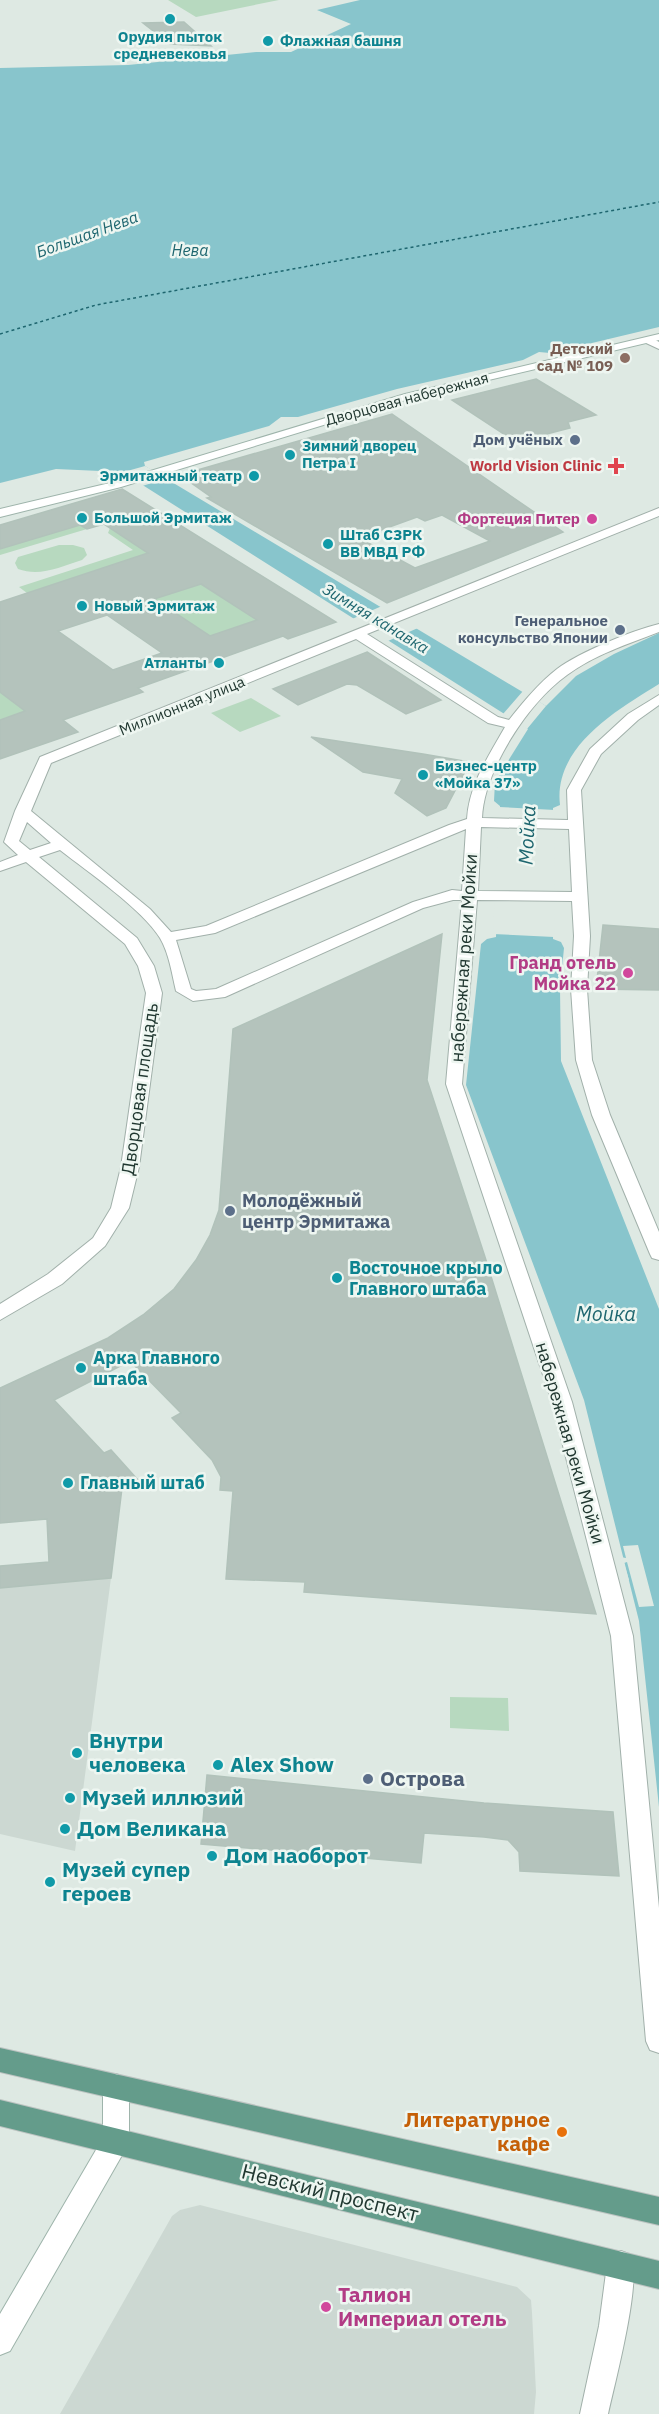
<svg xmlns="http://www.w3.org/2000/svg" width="659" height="2414" font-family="'IBM Plex Sans',sans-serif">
  <rect width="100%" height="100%" fill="#dee9e3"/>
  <!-- built -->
  <path fill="#ccd8d2" d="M 111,1578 L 75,1851 L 0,1834 L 0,1588 Z
    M 200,2205 L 517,2287 L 531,2300 L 532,2313 L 536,2392 L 534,2414 L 60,2414 L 172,2216 L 180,2210 Z"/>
  <!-- green -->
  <path fill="#b7d9bf" d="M 168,0 L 279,0 L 196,17 Z
    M 80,525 L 87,529 L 0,555 L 0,549 Z
    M 110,528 L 149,553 L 27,593 L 19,587 L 133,550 L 108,533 Z
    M 59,545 L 73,545 L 84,548 L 87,555 L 82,560 C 60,567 40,577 18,569 L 15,563 L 18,557 Z
    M 201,584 L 257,620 L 210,636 L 154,599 Z
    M 0,692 L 25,711 L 0,720 Z
    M 251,698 L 281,716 L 240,732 L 211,713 Z
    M 450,1697 L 508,1698 L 509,1731 L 450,1728 Z"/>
  <!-- water -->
  <path fill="#88c5cc" d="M 360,0 L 659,0 L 659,327 L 550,353 L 539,352 L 523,360 L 397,389 L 298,417 L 281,417 L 269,426 L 144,462 L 145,466 L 546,706 L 576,676 L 614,654 L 659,633 L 659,684 C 617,710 553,747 560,805 L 553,808 L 553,939 L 561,942 L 564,948 L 560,989 L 561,1061 L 659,1309 L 659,1807 L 639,1621 L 584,1400 L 466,1085 L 481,944 L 487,939 L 496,937 L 500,806 L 494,801 L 495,782 L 528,729 L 122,472 L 56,469 L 0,483 L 0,68 L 128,65 L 256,52 L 291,52 L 351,24 L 317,10 Z"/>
  <!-- pier -->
  <path fill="#dee9e3" d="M 145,466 L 168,478 L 139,487 L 120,475 L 120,473 Z
    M 382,606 L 418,628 L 388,641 L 352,619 Z
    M 523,691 L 546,706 L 527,729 L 503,714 Z
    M 499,807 L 555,810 L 554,937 L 493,934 Z
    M 638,1545 L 654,1606 L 639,1607 L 627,1562 L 624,1563 L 629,1580 L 626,1580 L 620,1557 L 626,1558 L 623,1546 Z"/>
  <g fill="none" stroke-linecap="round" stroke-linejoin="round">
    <!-- ferry -->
    <path stroke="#1e666f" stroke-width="1.5" stroke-dasharray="3 3" stroke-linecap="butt" d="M 0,334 L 96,305 L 659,202"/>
  </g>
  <!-- building -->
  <path fill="#b4c3bc" stroke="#b1c2ba" stroke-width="1.5" fill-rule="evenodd" d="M 184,22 L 211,46 L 170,44 L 143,23 Z
    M 536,379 L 596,415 L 568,422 L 570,428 L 516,442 L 452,400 Z
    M 392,414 L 563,532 L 387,603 L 207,498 L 211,497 L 180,475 ZM 442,515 L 490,541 L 415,568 L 359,538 L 417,517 L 425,521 Z
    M 122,489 L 336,622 L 288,639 L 283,636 L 138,688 L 143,692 L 63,720 L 78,732 L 0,759 L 0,720 L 25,711 L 0,692 L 0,602 L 148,553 L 104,524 L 87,529 L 80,525 L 0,549 L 0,525 ZM 201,584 L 257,620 L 210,636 L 154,599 ZM 107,615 L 162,653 L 113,670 L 58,631 Z
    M 367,652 L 441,700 L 406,714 L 357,685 L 347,684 L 298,705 L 273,689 Z
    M 311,737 L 423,754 L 470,762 L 446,808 L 427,816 L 395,793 L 402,779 L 363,772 Z
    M 603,925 L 659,929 L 659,990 L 596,989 Z
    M 442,934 L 427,1080 L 485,1257 L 596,1614 L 304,1592 L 305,1582 L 226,1579 L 233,1491 L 220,1490 L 221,1477 L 212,1460 L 172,1418 L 181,1413 L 130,1361 L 54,1400 L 104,1453 L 111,1450 L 146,1489 L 122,1488 L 111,1578 L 0,1588 L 0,1566 L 49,1562 L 47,1519 L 0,1523 L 0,1388 L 108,1338 L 143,1315 L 174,1289 L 196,1260 L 210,1235 L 219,1210 L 233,1029 Z
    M 207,1775 L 484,1803 L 613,1812 L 619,1876 L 520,1871 L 519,1852 L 508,1840 L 484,1837 L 424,1833 L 421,1863 L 201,1844 Z"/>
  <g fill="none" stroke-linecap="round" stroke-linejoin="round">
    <defs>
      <path id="street" d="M 644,338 L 652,338 L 659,342 L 659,349 L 644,342 Z
        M 659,508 L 659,516 L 367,634 L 498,717 L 509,720 C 523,702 539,683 557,669 C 580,652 631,631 659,624 L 659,632 C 628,644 594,655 567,675 C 528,703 484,770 482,818 L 568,820 L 567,790 L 590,749 L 628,714 L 659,695 L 659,705 L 638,720 L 601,754 L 581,790 L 590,936 L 587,989 L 592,1060 L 610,1115 L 659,1232 L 659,1260 L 652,1258 L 650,1254 L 592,1115 L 576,1060 L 571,989 L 574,936 L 572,901 L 477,900 L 462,1084 L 572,1402 L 633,1636 L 659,1908 L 659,2053 L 650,2050 L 646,2041 L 611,1636 L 552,1402 L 446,1084 L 462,900 L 453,900 L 423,908 L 225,997 L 193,1001 L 176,991 C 172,974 169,953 160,938 C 142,909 88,872 60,850 L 39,857 L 137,938 L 154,966 L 162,993 L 139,1167 L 129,1208 L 105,1246 L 62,1284 L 0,1320 L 0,1304 L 48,1274 L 93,1238 L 111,1208 L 121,1167 L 146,993 L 138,966 L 125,944 L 26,862 L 0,871 L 0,862 L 18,855 L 4,842 L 15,811 L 40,757 ZM 356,639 L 488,723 L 505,727 C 488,757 469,785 467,819 L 449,825 L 206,926 L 171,932 L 150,909 L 31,811 L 51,763 ZM 27,822 L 51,843 L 30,850 L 19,841 ZM 481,827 L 569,829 L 572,892 L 478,891 ZM 466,829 L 462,891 L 452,890 L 413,902 L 216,989 L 196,991 L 191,989 L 176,940 L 215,933 Z
        M 621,2251 L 631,2255 C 642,2281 615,2382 608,2414 L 580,2414 L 599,2326 L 607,2265 L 611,2255 Z"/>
      <path id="secondary" d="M 659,334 L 659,340 L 412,398 L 121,487 L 0,517 L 0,509 L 114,482 L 405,394 Z
        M 116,2074 L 125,2078 L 129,2087 L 129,2141 L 125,2150 L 10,2351 L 0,2355 L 0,2314 L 103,2138 L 103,2087 L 107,2078 Z"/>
      <path id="primary" d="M 0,2048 L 659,2197 L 659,2225 L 0,2072 Z
        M 0,2100 L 659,2261 L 659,2289 L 0,2126 Z"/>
    </defs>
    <!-- street casing -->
    <use href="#street" stroke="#a1b0aa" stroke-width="2"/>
    <!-- secondary casing -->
    <use href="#secondary" stroke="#9eb4ab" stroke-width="2"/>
    <!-- primary casing -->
    <use href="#primary" stroke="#bcc3c1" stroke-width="2"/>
    <!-- street -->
    <use href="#street" fill="#fff" fill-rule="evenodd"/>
    <!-- secondary -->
    <use href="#secondary" fill="#fff" fill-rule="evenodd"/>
    <!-- primary -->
    <use href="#primary" fill="#649c8b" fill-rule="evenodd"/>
  </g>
  <!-- markers -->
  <g fill="#0f9aa8" stroke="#eef6f1" stroke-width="2">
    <circle cx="170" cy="19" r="6"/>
    <circle cx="268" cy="41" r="6"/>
    <circle cx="290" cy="455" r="6"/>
    <circle cx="254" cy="476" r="6"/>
    <circle cx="82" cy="518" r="6"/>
    <circle cx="328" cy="544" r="6"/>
    <circle cx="82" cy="606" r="6"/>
    <circle cx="219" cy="663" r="6"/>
    <circle cx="423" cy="775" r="6"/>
    <circle cx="337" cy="1278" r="6"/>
    <circle cx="81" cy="1368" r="6"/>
    <circle cx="68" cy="1483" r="6"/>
    <circle cx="77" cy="1753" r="6"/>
    <circle cx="218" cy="1765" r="6"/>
    <circle cx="70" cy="1798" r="6"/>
    <circle cx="65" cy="1829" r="6"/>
    <circle cx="212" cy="1856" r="6"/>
    <circle cx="50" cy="1882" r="6"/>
  </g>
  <circle fill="#8d6e63" stroke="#eef6f1" stroke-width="2" cx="625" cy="358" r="6"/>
  <g fill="#5c6f8a" stroke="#eef6f1" stroke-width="2">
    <circle cx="575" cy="440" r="6"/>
    <circle cx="620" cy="630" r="6"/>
    <circle cx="230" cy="1211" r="6"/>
    <circle cx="368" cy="1779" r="6"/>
  </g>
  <path fill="#e0444e" stroke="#eef6f1" stroke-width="2" d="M613 457h6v6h6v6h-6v6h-6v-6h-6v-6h6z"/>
  <g fill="#d1479c" stroke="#eef6f1" stroke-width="2">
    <circle cx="592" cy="519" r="6"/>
    <circle cx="628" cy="973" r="6"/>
    <circle cx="326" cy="2307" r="6"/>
  </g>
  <circle fill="#e8710a" stroke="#eef6f1" stroke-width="2" cx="562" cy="2132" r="6"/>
  <g text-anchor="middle" stroke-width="5" stroke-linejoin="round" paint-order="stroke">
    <!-- far-culture labels -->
    <g font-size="15" font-weight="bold" fill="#0d838f" stroke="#eef6f1" text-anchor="start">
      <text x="170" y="42" text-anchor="middle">Орудия пыток<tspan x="170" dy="17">средневековья</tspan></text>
      <text x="280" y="46">Флажная башня</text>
      <text x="302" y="451">Зимний дворец<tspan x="302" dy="17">Петра I</tspan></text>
      <text x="242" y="481" text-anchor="end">Эрмитажный театр</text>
      <text x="94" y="523">Большой Эрмитаж</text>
      <text x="340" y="540">Штаб СЗРК<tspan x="340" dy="17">ВВ МВД РФ</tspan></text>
      <text x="94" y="611">Новый Эрмитаж</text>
      <text x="207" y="668" text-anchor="end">Атланты</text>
      <text x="435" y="771">Бизнес-центр<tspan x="435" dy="17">«Мойка 37»</tspan></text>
    </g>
    <!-- far-education labels -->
    <g font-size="15" font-weight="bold" fill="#785e54" stroke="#eef6f1" text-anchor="end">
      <text x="613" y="354">Детский<tspan x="613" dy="17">сад № 109</tspan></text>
    </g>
    <!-- far-street labels -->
    <g font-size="15" fill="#203730" stroke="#eef6f1">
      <text transform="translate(407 399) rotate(-15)" y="5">Дворцовая набережная</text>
      <text transform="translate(182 706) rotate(-22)" y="5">Миллионная улица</text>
    </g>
    <!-- far-service labels -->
    <g font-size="15" font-weight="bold" fill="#4e5e75" stroke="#eef6f1" text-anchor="end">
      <text x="563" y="445">Дом учёных</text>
      <text x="608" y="626">Генеральное<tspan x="608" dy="17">консульство Японии</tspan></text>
    </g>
    <!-- far-health labels -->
    <g font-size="15" font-weight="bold" fill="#be3a42" stroke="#eef6f1" text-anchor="end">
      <text x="602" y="471">World Vision Clinic</text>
    </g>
    <!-- far-hotel labels -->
    <g font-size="15" font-weight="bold" fill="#b23c85" stroke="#eef6f1" text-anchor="end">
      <text x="580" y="524">Фортеция Питер</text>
    </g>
    <!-- far-water labels -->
    <g font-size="16" font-style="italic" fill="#1e666f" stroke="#eef6f1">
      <text transform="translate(87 234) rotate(-20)" y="6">Большая Нева</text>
      <text x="190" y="256">Нева</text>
      <text transform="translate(376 618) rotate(31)" y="6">Зимняя канавка</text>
    </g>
    <!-- street labels -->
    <g font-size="18" fill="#203730" stroke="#eef6f1">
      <text transform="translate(464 958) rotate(-86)" y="6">набережная реки Мойки</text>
      <text transform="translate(140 1089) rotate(-82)" y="6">Дворцовая площадь</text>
      <text transform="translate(570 1443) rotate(74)" y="6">набережная реки Мойки</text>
    </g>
    <!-- hotel labels -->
    <g font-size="18" font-weight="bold" fill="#b23c85" stroke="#eef6f1" text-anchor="end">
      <text x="616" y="969">Гранд отель<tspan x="616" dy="21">Мойка 22</tspan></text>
    </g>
    <!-- service labels -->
    <g font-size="18" font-weight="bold" fill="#4e5e75" stroke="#eef6f1" text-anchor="start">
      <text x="242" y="1207">Молодёжный<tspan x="242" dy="21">центр Эрмитажа</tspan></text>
    </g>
    <!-- culture labels -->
    <g font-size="18" font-weight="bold" fill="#0d838f" stroke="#eef6f1" text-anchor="start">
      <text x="349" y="1274">Восточное крыло<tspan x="349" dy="21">Главного штаба</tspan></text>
      <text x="93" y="1364">Арка Главного<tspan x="93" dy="21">штаба</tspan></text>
      <text x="80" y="1489">Главный штаб</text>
    </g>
    <!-- water labels -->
    <g font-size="20" font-style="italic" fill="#1e666f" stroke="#eef6f1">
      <text transform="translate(527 835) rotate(-87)" y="7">Мойка</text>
      <text x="606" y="1321">Мойка</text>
    </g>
    <!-- near-culture labels -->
    <g font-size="21" font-weight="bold" fill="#0d838f" stroke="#eef6f1" text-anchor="start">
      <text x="89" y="1748">Внутри<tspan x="89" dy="24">человека</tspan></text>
      <text x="230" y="1772">Alex Show</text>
      <text x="82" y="1805">Музей иллюзий</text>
      <text x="77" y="1836">Дом Великана</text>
      <text x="224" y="1863">Дом наоборот</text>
      <text x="62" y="1877">Музей супер<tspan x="62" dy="24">героев</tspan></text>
    </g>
    <!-- near-service labels -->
    <g font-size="21" font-weight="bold" fill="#4e5e75" stroke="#eef6f1" text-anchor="start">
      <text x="380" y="1786">Острова</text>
    </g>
    <!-- near-food labels -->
    <g font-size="21" font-weight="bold" fill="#c56008" stroke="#eef6f1" text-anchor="end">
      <text x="550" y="2127">Литературное<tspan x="550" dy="24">кафе</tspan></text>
    </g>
    <!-- near-street labels -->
    <g font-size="21" fill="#203730" stroke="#eef6f1">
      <text transform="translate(330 2193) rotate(14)" y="7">Невский проспект</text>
    </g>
    <!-- near-hotel labels -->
    <g font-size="21" font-weight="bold" fill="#b23c85" stroke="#eef6f1" text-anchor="start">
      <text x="338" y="2302">Талион<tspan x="338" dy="24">Империал отель</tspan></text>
    </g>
  </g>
</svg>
